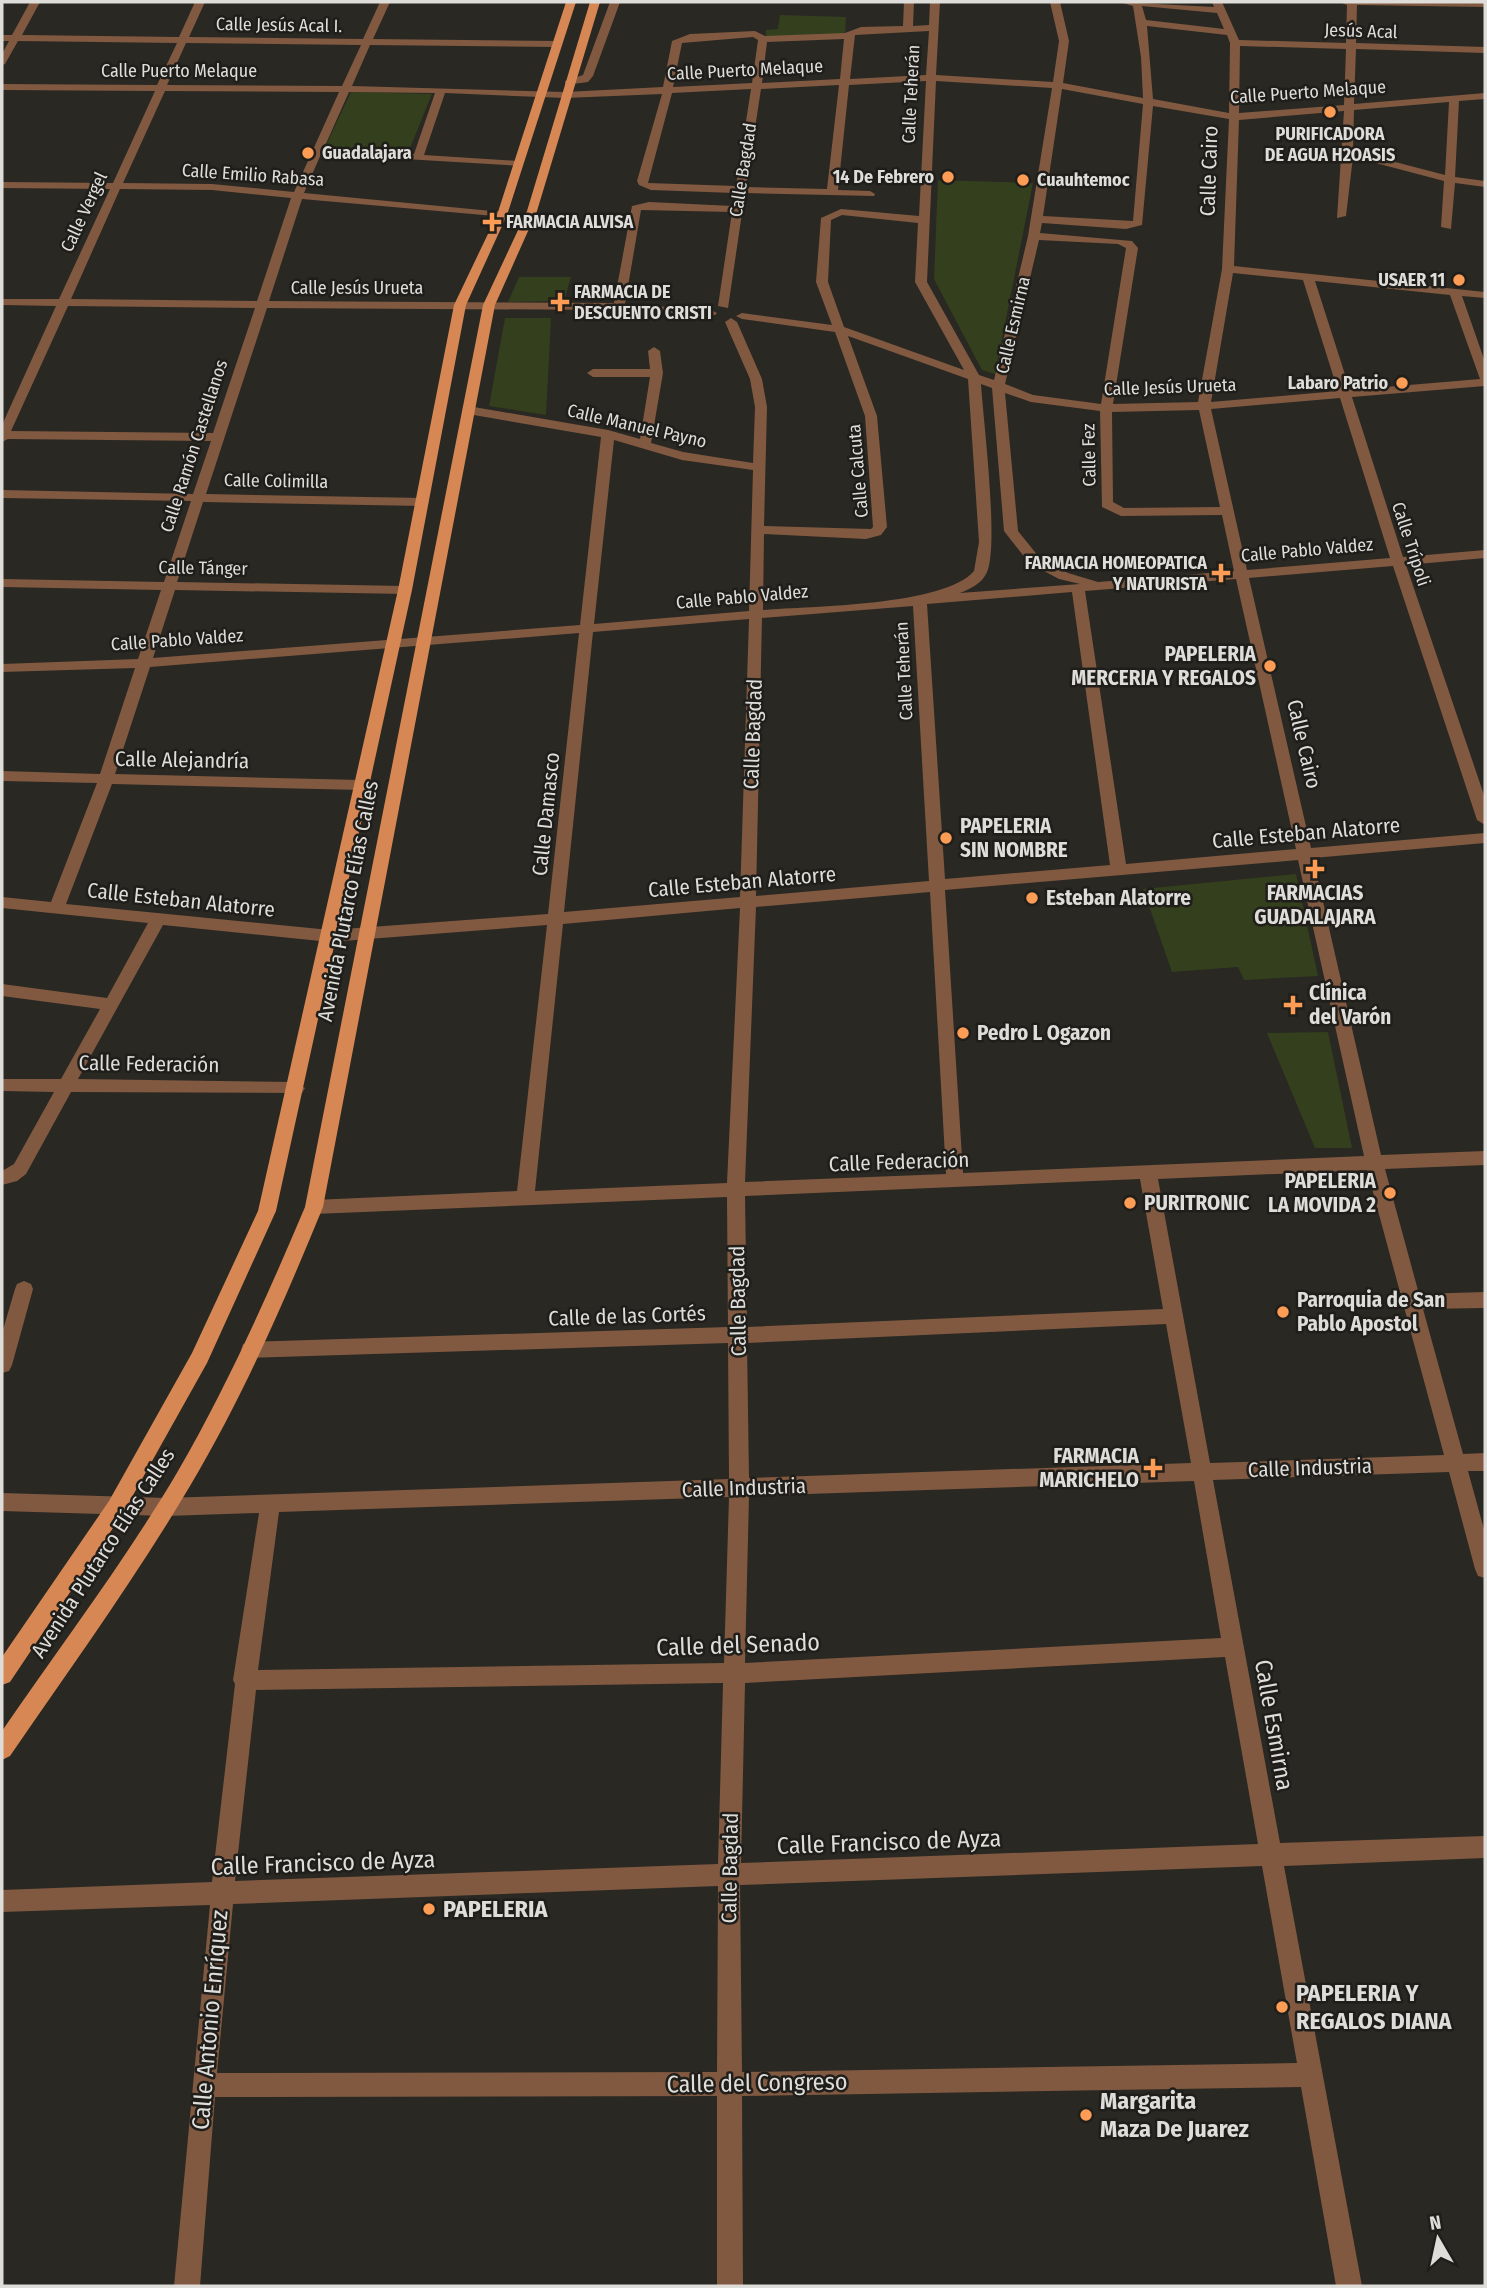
<svg xmlns="http://www.w3.org/2000/svg" width="1487" height="2288" font-family="'Fira Sans Condensed',sans-serif">
  <rect width="100%" height="100%" fill="#292823"/>
  <!-- green -->
  <path fill="#343f1d" d="M 780,15 L 846,17 L 845,35 L 766,38 L 766,30 L 778,29 Z
    M 351,92 L 432,94 L 408,153 L 325,147 Z
    M 938,180 L 1033,183 L 995,374 L 982,370 L 934,279 Z
    M 519,277 L 571,277 L 564,301 L 508,302 Z
    M 505,318 L 551,318 L 546,415 L 489,406 Z
    M 1296,874 L 1318,976 L 1244,980 L 1238,967 L 1172,972 L 1143,889 Z
    M 1328,1032 L 1352,1148 L 1315,1148 L 1267,1033 Z"/>
  <g fill="none" stroke-linecap="round" stroke-linejoin="round">
    <!-- minor -->
    <path fill="#805940" fill-rule="evenodd" d="M 30,2 L 40,2 L 22,35 L 179,37 L 195,2 L 205,2 L 189,37 L 363,39 L 380,2 L 390,2 L 373,39 L 557,41 L 562,44 L 557,47 L 370,45 L 352,86 L 565,92 L 663,87 L 672,41 L 690,34 L 755,31 L 765,36 L 845,33 L 861,27 L 903,26 L 904,2 L 914,2 L 913,26 L 929,25 L 930,2 L 940,2 L 936,75 L 1053,82 L 1059,41 L 1050,2 L 1060,2 L 1069,41 L 1063,83 L 1143,98 L 1141,57 L 1133,6 L 1119,2 L 1214,7 L 1212,2 L 1222,2 L 1239,40 L 1346,43 L 1347,5 L 1340,2 L 1485,2 L 1485,7 L 1357,5 L 1356,43 L 1485,47 L 1485,53 L 1356,49 L 1354,104 L 1485,93 L 1485,99 L 1459,101 L 1455,177 L 1485,181 L 1485,187 L 1455,183 L 1451,229 L 1441,227 L 1444,181 L 1353,157 L 1346,216 L 1337,218 L 1344,111 L 1239,120 L 1234,266 L 1485,292 L 1485,298 L 1462,296 L 1485,362 L 1485,386 L 1352,397 L 1403,557 L 1485,550 L 1485,558 L 1406,565 L 1485,798 L 1485,825 L 1477,820 L 1393,566 L 1249,578 L 1311,848 L 1485,833 L 1485,843 L 1313,858 L 1381,1155 L 1485,1151 L 1485,1165 L 1385,1169 L 1419,1294 L 1485,1292 L 1485,1308 L 1423,1309 L 1463,1454 L 1485,1453 L 1485,1471 L 1468,1471 L 1485,1533 L 1485,1578 L 1478,1576 L 1475,1569 L 1449,1472 L 1213,1480 L 1280,1843 L 1485,1836 L 1485,1858 L 1284,1866 L 1362,2286 L 1336,2286 L 1301,2087 L 742,2096 L 743,2286 L 717,2286 L 717,2096 L 215,2097 L 200,2286 L 174,2286 L 210,1905 L 2,1912 L 2,1890 L 212,1882 L 235,1684 L 233,1680 L 259,1513 L 166,1516 L 2,1511 L 2,1493 L 166,1498 L 729,1479 L 728,1343 L 250,1358 L 243,1356 L 241,1350 L 243,1344 L 250,1342 L 728,1327 L 727,1197 L 314,1214 L 308,1212 L 305,1207 L 308,1202 L 314,1200 L 517,1191 L 547,925 L 330,942 L 163,925 L 78,1079 L 296,1082 L 305,1088 L 302,1093 L 71,1092 L 26,1174 L 17,1181 L 2,1185 L 2,1171 L 14,1164 L 54,1092 L 2,1091 L 2,1079 L 61,1079 L 100,1009 L 2,996 L 2,984 L 107,998 L 148,923 L 2,908 L 2,897 L 51,902 L 97,783 L 2,781 L 2,771 L 100,774 L 135,668 L 2,672 L 2,664 L 138,659 L 161,590 L 2,587 L 2,579 L 164,582 L 191,501 L 2,498 L 2,490 L 193,494 L 211,441 L 8,439 L 2,442 L 2,425 L 56,306 L 2,305 L 2,299 L 59,299 L 110,189 L 2,188 L 2,182 L 113,183 L 155,91 L 2,90 L 2,84 L 157,85 L 177,43 L 18,41 L 5,64 L 2,65 L 2,54 L 9,41 L 2,41 L 2,35 L 12,35 ZM 1142,6 L 1217,13 L 1224,29 L 1146,20 ZM 1147,26 L 1227,35 L 1230,43 L 1229,113 L 1153,99 ZM 929,31 L 926,75 L 850,79 L 855,35 ZM 753,37 L 758,40 L 752,83 L 673,87 L 682,43 ZM 844,39 L 840,79 L 762,83 L 767,42 ZM 186,43 L 361,45 L 342,86 L 167,85 ZM 1240,46 L 1346,49 L 1344,105 L 1239,113 ZM 926,81 L 919,216 L 841,209 L 821,218 L 816,282 L 832,325 L 742,313 L 736,316 L 742,319 L 835,332 L 865,416 L 873,527 L 871,529 L 764,526 L 767,407 L 762,379 L 737,322 L 731,318 L 725,322 L 750,379 L 755,407 L 753,463 L 683,452 L 651,443 L 663,373 L 660,351 L 654,347 L 648,351 L 650,369 L 593,369 L 587,373 L 593,377 L 650,377 L 640,439 L 608,430 L 468,406 L 462,410 L 468,414 L 601,437 L 580,625 L 153,658 L 175,590 L 405,594 L 412,590 L 405,586 L 177,582 L 203,502 L 423,506 L 429,502 L 423,498 L 206,494 L 267,308 L 619,310 L 715,315 L 717,313 L 711,310 L 625,304 L 641,210 L 732,212 L 718,306 L 728,308 L 745,193 L 874,196 L 875,194 L 870,191 L 838,190 L 849,85 ZM 936,81 L 1052,88 L 1028,236 L 994,380 L 979,375 L 927,282 ZM 839,85 L 827,189 L 746,187 L 761,89 ZM 751,89 L 736,186 L 648,183 L 672,93 ZM 1062,89 L 1143,104 L 1133,221 L 1043,216 ZM 165,91 L 339,92 L 294,192 L 212,184 L 123,183 ZM 349,92 L 435,93 L 414,154 L 324,148 ZM 445,93 L 565,98 L 662,94 L 637,181 L 639,185 L 651,190 L 735,193 L 733,206 L 649,202 L 632,206 L 614,303 L 269,301 L 302,199 L 506,217 L 506,213 L 502,212 L 304,193 L 321,154 L 522,166 L 523,164 L 518,161 L 424,155 ZM 1449,102 L 1445,175 L 1353,151 L 1354,110 ZM 1153,106 L 1229,119 L 1222,269 L 1198,402 L 1113,404 L 1138,248 L 1132,241 L 1040,233 L 1042,223 L 1126,229 L 1142,225 ZM 120,189 L 212,190 L 291,198 L 257,301 L 71,299 ZM 842,215 L 918,223 L 915,282 L 964,370 L 844,327 L 828,282 L 831,220 ZM 1039,240 L 1118,244 L 1126,248 L 1101,404 L 1033,395 L 1005,384 ZM 1233,273 L 1303,280 L 1338,391 L 1211,402 ZM 1315,281 L 1450,295 L 1480,379 L 1350,390 ZM 68,306 L 255,308 L 213,433 L 11,431 ZM 848,336 L 968,379 L 979,542 L 974,571 C 944,606 811,606 763,610 L 764,534 L 866,539 L 881,535 L 887,527 L 877,416 ZM 981,384 L 992,388 L 1004,531 L 1029,563 L 1059,579 L 1080,584 L 960,593 C 970,589 981,584 986,574 C 1000,551 983,418 981,384 ZM 1005,393 L 1031,402 L 1100,411 L 1102,507 L 1121,516 L 1222,515 L 1234,571 L 1098,582 L 1068,573 L 1039,557 L 1018,531 ZM 1340,398 L 1390,558 L 1247,570 L 1211,409 ZM 1199,410 L 1220,507 L 1124,508 L 1113,502 L 1112,412 ZM 614,440 L 682,460 L 753,470 L 749,611 L 594,624 ZM 1236,579 L 1296,849 L 1126,864 L 1085,591 ZM 1072,592 L 1110,865 L 945,879 L 927,604 ZM 913,606 L 929,881 L 756,896 L 762,618 ZM 749,619 L 740,897 L 564,912 L 593,632 ZM 579,633 L 548,914 L 330,930 L 66,904 L 112,784 L 361,790 L 368,785 L 361,780 L 115,774 L 150,667 ZM 1298,860 L 1364,1156 L 963,1173 L 945,890 ZM 930,892 L 946,1174 L 745,1182 L 756,907 ZM 740,908 L 727,1183 L 535,1191 L 563,924 ZM 1367,1170 L 1444,1455 L 1210,1463 L 1158,1179 ZM 1140,1179 L 1163,1309 L 747,1327 L 745,1196 ZM 1166,1324 L 1191,1463 L 749,1478 L 747,1343 ZM 1194,1481 L 1221,1638 L 745,1663 L 749,1496 ZM 729,1497 L 724,1663 L 258,1670 L 279,1512 ZM 1225,1657 L 1258,1844 L 741,1863 L 745,1683 ZM 723,1683 L 718,1864 L 235,1881 L 256,1690 ZM 1262,1866 L 1297,2063 L 742,2072 L 740,1885 ZM 718,1886 L 717,2072 L 217,2073 L 233,1904 Z
      M 610,2 L 620,2 L 593,76 L 588,82 L 565,85 L 565,81 L 583,75 Z
      M 24,1281 L 31,1284 L 33,1289 L 12,1365 L 9,1371 L 2,1373 L 2,1333 L 15,1289 L 17,1284 Z"/>
    <!-- major -->
    <path fill="#d78753" fill-rule="evenodd" d="M 566,2 L 576,2 L 507,215 L 466,305 L 412,590 L 276,1211 L 207,1363 L 123,1513 L 10,1682 L 2,1685 L 2,1657 L 109,1501 L 192,1353 L 258,1211 L 398,590 L 454,305 L 497,215 Z
      M 590,2 L 600,2 L 537,211 L 495,305 L 323,1207 C 284,1302 243,1397 190,1486 C 135,1579 71,1667 10,1756 L 2,1760 L 2,1731 C 61,1645 125,1561 178,1471 C 227,1386 267,1297 305,1207 L 483,305 L 527,211 Z"/>
  </g>
  <!-- markers -->
  <g fill="#fd9c55" stroke="#1f1e1a" stroke-width="2.5">
    <circle cx="1330" cy="112" r="7"/>
    <circle cx="308" cy="153" r="7"/>
    <circle cx="948" cy="177" r="7"/>
    <circle cx="1023" cy="180" r="7"/>
    <path d="M488.5 211.5h7v7h7v7h-7v7h-7v-7h-7v-7h7z"/>
    <circle cx="1459" cy="280" r="7"/>
    <path d="M556.5 291.5h7v7h7v7h-7v7h-7v-7h-7v-7h7z"/>
    <circle cx="1402" cy="383" r="7"/>
    <path d="M1217.5 562.5h7v7h7v7h-7v7h-7v-7h-7v-7h7z"/>
    <circle cx="1270" cy="666" r="7"/>
    <circle cx="946" cy="838" r="7"/>
    <path d="M1311.5 858.5h7v7h7v7h-7v7h-7v-7h-7v-7h7z"/>
    <circle cx="1032" cy="898" r="7"/>
    <path d="M1289.5 994.5h7v7h7v7h-7v7h-7v-7h-7v-7h7z"/>
    <circle cx="963" cy="1033" r="7"/>
    <circle cx="1390" cy="1193" r="7"/>
    <circle cx="1130" cy="1203" r="7"/>
    <circle cx="1283" cy="1312" r="7"/>
    <path d="M1149.5 1457.5h7v7h7v7h-7v7h-7v-7h-7v-7h7z"/>
    <circle cx="429" cy="1909" r="7"/>
    <circle cx="1282" cy="2007" r="7"/>
    <circle cx="1086" cy="2115" r="7"/>
  </g>
  <g text-anchor="middle" stroke-width="5" stroke-linejoin="round" paint-order="stroke">
    <!-- far-street labels -->
    <g font-size="18" fill="#deddda" stroke="#1f1e1a">
      <text transform="translate(279 25) rotate(1)" y="6">Calle Jesús Acal I.</text>
      <text transform="translate(1361 31) rotate(2)" y="6">Jesús Acal</text>
      <text transform="translate(745 70) rotate(-3)" y="6">Calle Puerto Melaque</text>
      <text x="179" y="77">Calle Puerto Melaque</text>
      <text transform="translate(1308 92) rotate(-4)" y="6">Calle Puerto Melaque</text>
      <text transform="translate(911 94) rotate(-87)" y="6">Calle Teherán</text>
      <text transform="translate(743 170) rotate(-81)" y="6">Calle Bagdad</text>
      <text transform="translate(253 175) rotate(4)" y="6">Calle Emilio Rabasa</text>
      <text transform="translate(84 212) rotate(-65)" y="6">Calle Vergel</text>
      <text x="357" y="294">Calle Jesús Urueta</text>
      <text transform="translate(1013 325) rotate(-77)" y="6">Calle Esmirna</text>
      <text transform="translate(1170 387) rotate(-2)" y="6">Calle Jesús Urueta</text>
      <text transform="translate(637 426) rotate(13)" y="6">Calle Manuel Payno</text>
      <text transform="translate(194 446) rotate(-72)" y="6">Calle Ramón Castellanos</text>
      <text transform="translate(1089 455) rotate(-91)" y="6">Calle Fez</text>
      <text transform="translate(858 471) rotate(-95)" y="6">Calle Calcuta</text>
      <text transform="translate(276 481) rotate(1)" y="6">Calle Colimilla</text>
      <text transform="translate(1411 544) rotate(72)" y="6">Calle Trípoli</text>
      <text transform="translate(1307 550) rotate(-5)" y="6">Calle Pablo Valdez</text>
      <text transform="translate(203 568) rotate(1)" y="6">Calle Tánger</text>
      <text transform="translate(742 597) rotate(-5)" y="6">Calle Pablo Valdez</text>
      <text transform="translate(177 640) rotate(-4)" y="6">Calle Pablo Valdez</text>
      <text transform="translate(904 671) rotate(-93)" y="6">Calle Teherán</text>
    </g>
    <!-- far-poi labels -->
    <g font-size="18" font-weight="bold" fill="#deddda" stroke="#1f1e1a" text-anchor="start">
      <text x="1330" y="140" text-anchor="middle">PURIFICADORA<tspan x="1330" dy="21">DE AGUA H2OASIS</tspan></text>
      <text x="322" y="159">Guadalajara</text>
      <text x="934" y="183" text-anchor="end">14 De Febrero</text>
      <text x="1037" y="186">Cuauhtemoc</text>
      <text x="506" y="228">FARMACIA ALVISA</text>
      <text x="1445" y="286" text-anchor="end">USAER 11</text>
      <text x="574" y="298">FARMACIA DE<tspan x="574" dy="21">DESCUENTO CRISTI</tspan></text>
      <text x="1388" y="389" text-anchor="end">Labaro Patrio</text>
      <text x="1207" y="569" text-anchor="end">FARMACIA HOMEOPATICA<tspan x="1207" dy="21">Y NATURISTA</tspan></text>
    </g>
    <!-- street labels -->
    <g font-size="21" fill="#deddda" stroke="#1f1e1a">
      <text transform="translate(1209 171) rotate(-88)" y="7">Calle Cairo</text>
      <text transform="translate(753 734) rotate(-88)" y="7">Calle Bagdad</text>
      <text transform="translate(1304 744) rotate(77)" y="7">Calle Cairo</text>
      <text transform="translate(182 760) rotate(1)" y="7">Calle Alejandría</text>
      <text transform="translate(546 814) rotate(-84)" y="7">Calle Damasco</text>
      <text transform="translate(1306 833) rotate(-5)" y="7">Calle Esteban Alatorre</text>
      <text transform="translate(742 882) rotate(-5)" y="7">Calle Esteban Alatorre</text>
      <text transform="translate(181 900) rotate(6)" y="7">Calle Esteban Alatorre</text>
      <text transform="translate(348 901) rotate(-79)" y="7">Avenida Plutarco Elías Calles</text>
      <text transform="translate(149 1064) rotate(1)" y="7">Calle Federación</text>
      <text transform="translate(899 1162) rotate(-2)" y="7">Calle Federación</text>
      <text transform="translate(738 1301) rotate(-91)" y="7">Calle Bagdad</text>
      <text transform="translate(627 1316) rotate(-2)" y="7">Calle de las Cortés</text>
      <text transform="translate(1310 1468) rotate(-2)" y="7">Calle Industria</text>
      <text transform="translate(744 1488) rotate(-2)" y="7">Calle Industria</text>
      <text transform="translate(103 1553) rotate(-57)" y="7">Avenida Plutarco Elías Calles</text>
      <text transform="translate(730 1868) rotate(-89)" y="7">Calle Bagdad</text>
    </g>
    <!-- poi labels -->
    <g font-size="21" font-weight="bold" fill="#deddda" stroke="#1f1e1a" text-anchor="start">
      <text x="1256" y="661" text-anchor="end">PAPELERIA<tspan x="1256" dy="24">MERCERIA Y REGALOS</tspan></text>
      <text x="960" y="833">PAPELERIA<tspan x="960" dy="24">SIN NOMBRE</tspan></text>
      <text x="1315" y="900" text-anchor="middle">FARMACIAS<tspan x="1315" dy="24">GUADALAJARA</tspan></text>
      <text x="1046" y="905">Esteban Alatorre</text>
      <text x="1309" y="1000">Clínica<tspan x="1309" dy="24">del Varón</tspan></text>
      <text x="977" y="1040">Pedro L Ogazon</text>
      <text x="1376" y="1188" text-anchor="end">PAPELERIA<tspan x="1376" dy="24">LA MOVIDA 2</tspan></text>
      <text x="1144" y="1210">PURITRONIC</text>
      <text x="1297" y="1307">Parroquia de San<tspan x="1297" dy="24">Pablo Apostol</tspan></text>
      <text x="1139" y="1463" text-anchor="end">FARMACIA<tspan x="1139" dy="24">MARICHELO</tspan></text>
    </g>
    <!-- near-street labels -->
    <g font-size="24" fill="#deddda" stroke="#1f1e1a">
      <text transform="translate(738 1645) rotate(-2)" y="8">Calle del Senado</text>
      <text transform="translate(1274 1725) rotate(80)" y="8">Calle Esmirna</text>
      <text transform="translate(889 1842) rotate(-2)" y="8">Calle Francisco de Ayza</text>
      <text transform="translate(323 1863) rotate(-2)" y="8">Calle Francisco de Ayza</text>
      <text transform="translate(210 2020) rotate(-85)" y="8">Calle Antonio Enríquez</text>
      <text transform="translate(757 2083) rotate(-1)" y="8">Calle del Congreso</text>
    </g>
    <!-- near-poi labels -->
    <g font-size="24" font-weight="bold" fill="#deddda" stroke="#1f1e1a" text-anchor="start">
      <text x="443" y="1917">PAPELERIA</text>
      <text x="1296" y="2001">PAPELERIA Y<tspan x="1296" dy="28">REGALOS DIANA</tspan></text>
      <text x="1100" y="2109">Margarita<tspan x="1100" dy="28">Maza De Juarez</tspan></text>
    </g>
  </g>
  <!-- border -->
  <rect width="1487" height="2288" fill="none" stroke="#deddda" stroke-width="7"/>
  <!-- north arrow -->
  <g transform="translate(1438 2239) rotate(351)" stroke="#1f1e1a" stroke-width="5" paint-order="stroke">
  <path d="M0-5L12 26L0 18L-12 26Z" fill="#deddda"/>
  <text y="-10" font-size="19" font-weight="bold" text-anchor="middle" fill="#deddda">N</text>
  </g>
</svg>
